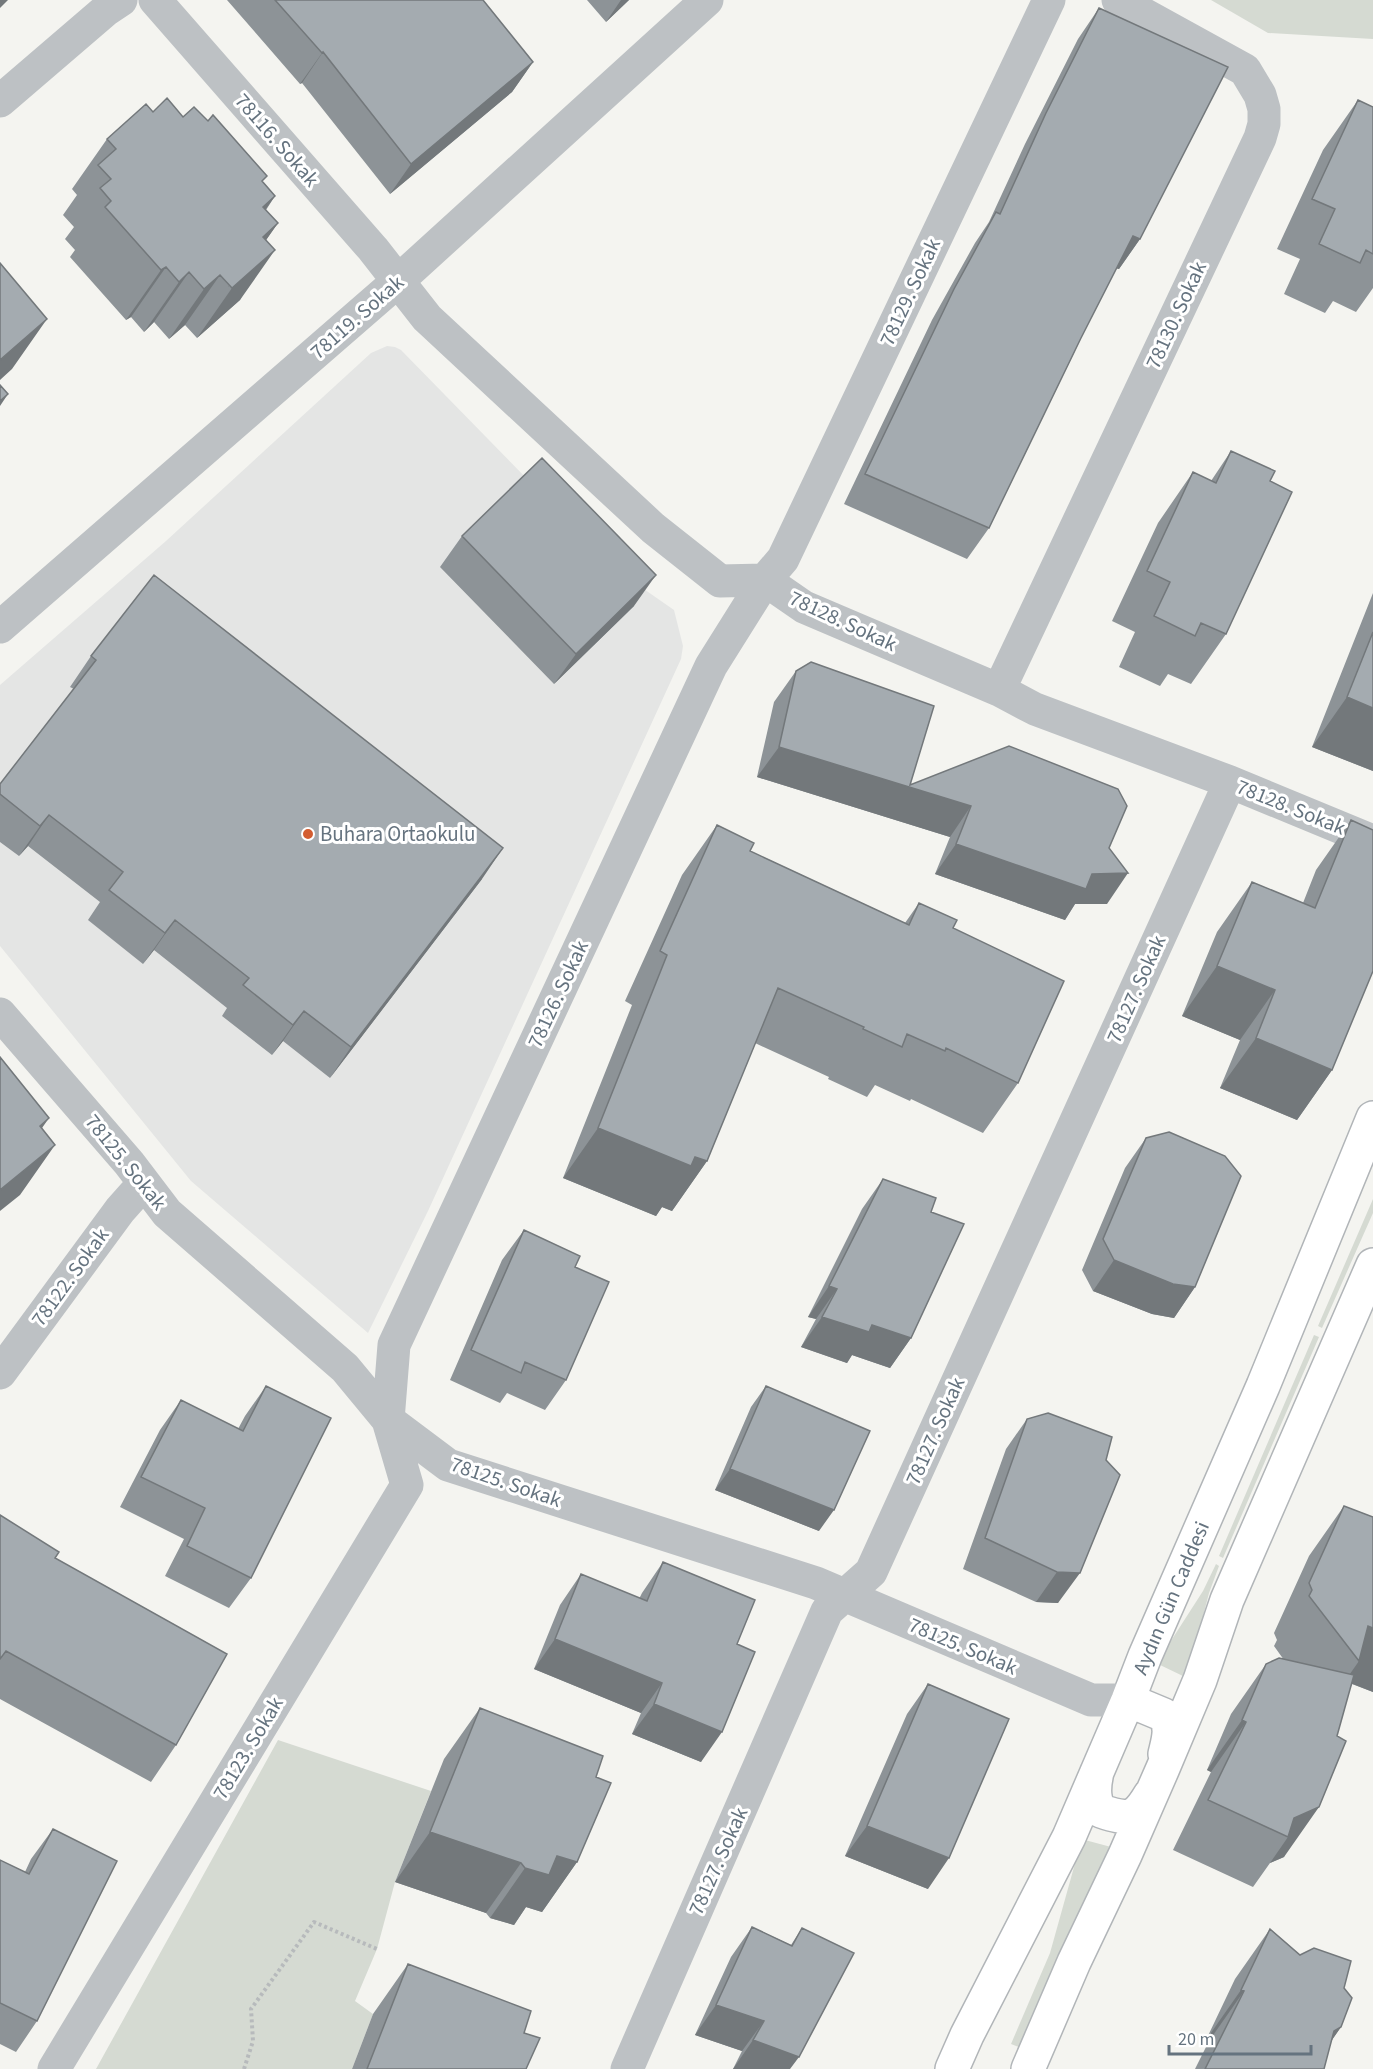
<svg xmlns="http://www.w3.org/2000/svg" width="1373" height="2069" font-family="'Source Sans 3',sans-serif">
  <rect width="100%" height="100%" fill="#f4f4f0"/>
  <!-- built -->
  <path fill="#e4e5e4" d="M 387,346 L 395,347 L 401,350 L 615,569 L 674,610 L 683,646 L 681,659 L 428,1211 L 368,1333 L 191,1181 L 0,946 L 0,685 L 166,541 L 371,353 Z"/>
  <!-- green -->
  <path fill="#d5dad2" d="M 1211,0 L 1373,0 L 1373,39 L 1268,33 Z
    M 1373,1199 L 1373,1213 L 1322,1328 L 1318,1326 Z
    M 1314,1335 L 1319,1337 L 1223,1558 L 1219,1556 Z
    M 1216,1564 L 1219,1566 L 1209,1593 L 1188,1675 L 1185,1677 L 1158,1664 L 1158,1661 L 1203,1591 Z
    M 278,1740 L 431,1791 L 395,1882 L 377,1949 L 355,2001 L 373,2014 L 352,2069 L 96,2069 Z
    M 1085,1840 L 1111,1847 L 1019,2047 L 1011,2044 L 1050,1953 L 1081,1842 Z"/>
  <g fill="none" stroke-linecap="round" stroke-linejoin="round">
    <defs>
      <path id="major" d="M 1128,1700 L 1164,1715 C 1173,1727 1168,1741 1165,1754
        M 1097,1772 C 1094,1785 1092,1800 1101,1811 C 1128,1820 1135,1820 1150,1795
        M 952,2069 L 967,2035 L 1069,1837 L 1128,1700 L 1145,1656 L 1263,1386 L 1373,1118
        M 1028,2069 L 1074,1962 L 1125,1855 L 1163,1768 L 1200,1680 L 1227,1600 L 1373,1265"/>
    </defs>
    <!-- major casing -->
    <use href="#major" stroke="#b1b5b8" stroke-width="36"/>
    <!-- path -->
    <path stroke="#b7babc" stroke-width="4" stroke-dasharray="3 3" stroke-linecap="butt" d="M 244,2069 L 253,2041 L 251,2009 L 314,1922 L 377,1949"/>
    <!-- minor -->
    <path stroke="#bdc1c4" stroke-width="33" d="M 155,0 L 373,249 L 427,318 L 653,528 L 720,581 L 765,580 L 804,607 L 999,690 L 1035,709 L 1230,782 L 1373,841
      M 0,101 L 106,10 L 121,0
      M 0,627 L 398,281 L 707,0
      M 999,690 L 1260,138 L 1264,124 L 1264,109 L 1260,95 L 1245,70 L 1118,0
      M 0,1014 L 129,1163 L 167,1213 L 345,1368 L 388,1420 L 448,1465 L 816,1583 L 1091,1700 L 1128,1700
      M 0,1373 L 120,1210 L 144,1183
      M 54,2069 L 407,1485 L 388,1420 L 394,1345 L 711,666 L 765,580 L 783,559 L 1049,0
      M 627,2069 L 827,1611 L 871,1572 L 1230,782"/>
    <!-- major -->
    <use href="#major" stroke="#fff" stroke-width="33"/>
  </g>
  <!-- wall -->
  <path fill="#8d9397" d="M 227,0 L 483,0 L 533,62 L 512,92 L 390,194 L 302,83 L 300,84 Z
    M 587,0 L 629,0 L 606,22 Z
    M 1099,8 L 1140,239 L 1119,269 L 1116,268 L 1081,338 L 989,528 L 967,559 L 844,504 L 932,320 L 975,243 L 989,222 L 1025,144 L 1078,39 Z
    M 1358,100 L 1373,107 L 1373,288 L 1356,312 L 1333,301 L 1325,313 L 1284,294 L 1300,259 L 1277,249 L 1323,150 Z
    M 153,112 L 183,117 L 263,182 L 275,196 L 266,210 L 278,223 L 266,240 L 240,300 L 197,338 L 185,325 L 169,339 L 154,322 L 144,332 L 131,317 L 126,320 L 70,257 L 75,250 L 65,239 L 74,227 L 63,215 L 77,195 L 72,189 L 107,139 Z
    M 1231,451 L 1270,481 L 1226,634 L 1191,684 L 1168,674 L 1160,686 L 1119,667 L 1135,632 L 1112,621 L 1158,523 L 1193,472 L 1211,481 Z
    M 462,536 L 634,606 L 554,684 L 440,567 Z
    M 1373,593 L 1373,771 L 1312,747 Z
    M 91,656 L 482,879 L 330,1078 L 283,1041 L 272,1055 L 222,1016 L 227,1008 L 154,950 L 143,964 L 88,920 L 100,902 L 28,846 L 19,856 L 0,842 L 0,784 L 74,689 L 70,687 Z
    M 796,671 L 910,785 L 1109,848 L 1107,904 L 1075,904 L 1065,920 L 935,874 L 950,837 L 757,777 L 774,702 Z
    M 1351,820 L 1332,1070 L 1297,1120 L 1220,1088 L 1240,1040 L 1182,1016 L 1217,932 L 1252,882 L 1303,903 L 1316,870 Z
    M 717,825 L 750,851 L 905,923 L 919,903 L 953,928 L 1018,1083 L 983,1133 L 911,1099 L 910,1101 L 875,1085 L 867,1097 L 828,1079 L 829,1077 L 755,1043 L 707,1161 L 672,1211 L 662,1207 L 656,1216 L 563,1178 L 632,1005 L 625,1001 L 682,875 Z
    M 1146,1138 L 1195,1287 L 1174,1318 L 1152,1314 L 1093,1291 L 1082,1270 L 1125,1168 Z
    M 883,1179 L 931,1212 L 911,1338 L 890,1368 L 852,1355 L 847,1363 L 801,1347 L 816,1319 L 808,1317 L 862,1209 Z
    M 524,1230 L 575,1267 L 566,1380 L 545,1410 L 507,1393 L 500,1403 L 450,1380 L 502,1260 Z
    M 266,1386 L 251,1578 L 229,1608 L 165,1576 L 184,1539 L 120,1507 L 160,1430 L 181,1400 L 238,1429 L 245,1416 Z
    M 766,1386 L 819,1531 L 715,1490 L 751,1407 Z
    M 1027,1419 L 1106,1460 L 1058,1603 L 1036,1602 L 963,1569 L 1006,1449 Z
    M 1344,1506 L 1373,1517 L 1373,1692 L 1352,1684 L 1284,1857 L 1270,1863 L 1253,1887 L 1173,1850 L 1211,1772 L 1207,1770 L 1231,1714 L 1266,1664 L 1284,1660 L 1274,1646 L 1277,1640 L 1274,1633 L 1309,1556 Z
    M 0,1515 L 55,1558 L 176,1745 L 151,1782 L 0,1699 Z
    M 663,1562 L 737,1644 L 701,1762 L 632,1734 L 641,1713 L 534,1669 L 560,1605 L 581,1574 L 639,1599 L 642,1593 Z
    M 928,1684 L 928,1889 L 845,1856 L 907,1714 Z
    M 480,1708 L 596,1777 L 577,1862 L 542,1912 L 526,1907 L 514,1925 L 490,1918 L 486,1913 L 395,1882 L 444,1759 Z
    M 53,1829 L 37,2021 L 16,2052 L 0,2044 L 0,1860 L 25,1872 L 31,1859 Z
    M 752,1927 L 791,1945 L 802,1928 L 790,2069 L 733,2069 L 742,2051 L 695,2035 L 731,1957 Z
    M 1270,1929 L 1300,1955 L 1344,1988 L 1341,2027 L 1331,2041 L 1324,2069 L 1195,2069 L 1209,2041 L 1206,2040 L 1235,1979 Z
    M 408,1964 L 524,2033 L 526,2069 L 352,2069 L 373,2014 Z"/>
  <!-- shaded-wall -->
  <path fill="#73787b" d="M 0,0 L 8,0 L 0,8 Z
    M 621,0 L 629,0 L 606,22 Z
    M 323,52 L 302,83 L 300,84 L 322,53 Z
    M 533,62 L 512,92 L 390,194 L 411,164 Z
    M 275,196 L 240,246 L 263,207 Z
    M 278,223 L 243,273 L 228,287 L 263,237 Z
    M 1133,236 L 1140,239 L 1119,269 L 1112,267 Z
    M 275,250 L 240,300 L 197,338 L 232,288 Z
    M 166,267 L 131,317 L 126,320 L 161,270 Z
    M 189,272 L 154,322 L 144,332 L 179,282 Z
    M 220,275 L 185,325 L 169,339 L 204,289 Z
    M 47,319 L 12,369 L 0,380 L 0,360 Z
    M 8,394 L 0,406 L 0,401 Z
    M 656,575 L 634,606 L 554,684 L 576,654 Z
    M 1347,697 L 1373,708 L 1373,771 L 1312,747 Z
    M 779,747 L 971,806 L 950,837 L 757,777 Z
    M 49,815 L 28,846 L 19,856 L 40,826 Z
    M 956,844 L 1092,874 L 1128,873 L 1107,904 L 1075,904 L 1065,920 L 935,874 Z
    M 503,848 L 482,879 L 330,1078 L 351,1047 Z
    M 175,920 L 154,950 L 143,964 L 165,933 Z
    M 1217,966 L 1275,990 L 1240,1040 L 1182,1016 Z
    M 304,1011 L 283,1041 L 272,1055 L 293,1025 Z
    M 1256,1038 L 1332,1070 L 1297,1120 L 1220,1088 Z
    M 49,1118 L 14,1168 L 40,1126 Z
    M 598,1128 L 695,1157 L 707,1161 L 672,1211 L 662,1207 L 656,1216 L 563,1178 Z
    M 55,1145 L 20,1195 L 0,1211 L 0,1190 Z
    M 1114,1260 L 1195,1287 L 1174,1318 L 1152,1314 L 1093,1291 Z
    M 829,1286 L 837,1289 L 816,1319 L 808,1317 Z
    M 822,1317 L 872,1325 L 911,1338 L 890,1368 L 852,1355 L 847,1363 L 801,1347 Z
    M 730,1469 L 834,1510 L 819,1531 L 715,1490 Z
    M 1057,1572 L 1080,1573 L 1058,1603 L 1036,1602 Z
    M 1368,1626 L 1373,1628 L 1373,1692 L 1345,1681 L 1359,1661 Z
    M 555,1639 L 662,1683 L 641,1713 L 534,1669 Z
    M 654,1704 L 722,1732 L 701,1762 L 632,1734 Z
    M 1242,1720 L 1246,1722 L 1211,1772 L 1207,1770 Z
    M 1319,1807 L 1284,1857 L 1270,1863 L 1288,1837 L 1294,1818 Z
    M 867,1826 L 949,1858 L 928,1889 L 845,1856 Z
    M 430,1832 L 521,1863 L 486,1913 L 395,1882 Z
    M 557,1856 L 577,1862 L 542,1912 L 526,1907 L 514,1925 L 490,1918 L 525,1868 Z
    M 1241,1990 L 1244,1991 L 1209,2041 L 1206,2040 Z
    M 716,2005 L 764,2021 L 742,2051 L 695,2035 Z
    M 1341,2027 L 1312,2069 L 1334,2031 Z
    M 753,2040 L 799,2057 L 790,2069 L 733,2069 Z"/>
  <!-- building -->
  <path fill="#a4abb0" stroke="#73787b" stroke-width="1.5" d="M 275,0 L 483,0 L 533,62 L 411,164 L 323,52 L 322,53 Z
    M 1099,8 L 1228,67 L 1140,239 L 1133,236 L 1081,338 L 989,528 L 865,474 L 954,289 L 996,212 L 1000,214 L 1046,113 Z
    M 167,98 L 183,117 L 194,107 L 208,121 L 213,115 L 267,176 L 262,181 L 275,196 L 263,207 L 278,223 L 263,237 L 275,250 L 232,288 L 220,275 L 204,289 L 189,272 L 179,282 L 166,267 L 161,270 L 105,207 L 111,201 L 100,188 L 111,179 L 98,165 L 116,149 L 107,139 L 146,104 L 153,112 Z
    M 1358,100 L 1373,107 L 1373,254 L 1366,250 L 1360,263 L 1319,244 L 1335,209 L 1312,199 Z
    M 0,263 L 47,319 L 0,360 Z
    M 0,385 L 8,394 L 0,401 Z
    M 1231,451 L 1275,471 L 1270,481 L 1292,492 L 1226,634 L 1201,623 L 1195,636 L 1154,616 L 1170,582 L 1147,571 L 1193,472 L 1216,483 Z
    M 542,458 L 656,575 L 576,654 L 462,536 Z
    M 154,575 L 503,848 L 351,1047 L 304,1011 L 293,1025 L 243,985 L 249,978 L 175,920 L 165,933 L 109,890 L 123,872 L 49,815 L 40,826 L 0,794 L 0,784 L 96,660 L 91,656 Z
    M 1373,632 L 1373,708 L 1347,697 Z
    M 811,662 L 934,706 L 910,785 L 1009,746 L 1118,789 L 1127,806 L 1109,848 L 1128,873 L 1092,874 L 1086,889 L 956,844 L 971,806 L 779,747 L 796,671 Z
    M 1351,820 L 1373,830 L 1373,971 L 1332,1070 L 1256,1038 L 1275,990 L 1217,966 L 1252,882 L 1315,908 Z
    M 717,825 L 754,843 L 750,851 L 909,925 L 919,903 L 957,920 L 953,928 L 1064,981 L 1018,1083 L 946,1048 L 945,1051 L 907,1034 L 902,1047 L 863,1029 L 864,1027 L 778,988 L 707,1161 L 695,1157 L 691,1166 L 598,1128 L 667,955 L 660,951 Z
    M 0,1057 L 49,1118 L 40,1126 L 55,1145 L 0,1190 Z
    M 1169,1132 L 1225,1156 L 1241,1176 L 1195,1287 L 1173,1284 L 1114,1260 L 1103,1239 L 1146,1138 Z
    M 883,1179 L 936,1198 L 931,1212 L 964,1224 L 911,1338 L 872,1325 L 869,1332 L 822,1317 L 837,1289 L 829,1286 Z
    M 524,1230 L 580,1256 L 575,1267 L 609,1282 L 566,1380 L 525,1362 L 521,1373 L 471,1350 Z
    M 266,1386 L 331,1418 L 251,1578 L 187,1546 L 205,1508 L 141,1477 L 181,1400 L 243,1431 Z
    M 766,1386 L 870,1431 L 834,1510 L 730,1469 Z
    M 1048,1413 L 1112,1437 L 1106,1460 L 1120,1475 L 1080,1573 L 1057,1572 L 985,1538 L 1027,1419 Z
    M 1344,1506 L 1373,1517 L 1373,1628 L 1368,1626 L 1359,1661 L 1309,1596 L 1312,1590 L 1309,1583 Z
    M 0,1515 L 59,1552 L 55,1558 L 227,1654 L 176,1745 L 6,1651 L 0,1659 Z
    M 663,1562 L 755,1600 L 737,1644 L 755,1652 L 722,1732 L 654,1704 L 662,1683 L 555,1639 L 581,1574 L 647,1601 Z
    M 1279,1658 L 1354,1675 L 1337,1736 L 1346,1741 L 1319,1807 L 1294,1818 L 1288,1837 L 1208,1800 L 1246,1722 L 1242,1720 L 1266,1664 Z
    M 928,1684 L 1009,1719 L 949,1858 L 867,1826 Z
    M 480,1708 L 603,1756 L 596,1777 L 611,1783 L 577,1862 L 557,1856 L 549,1875 L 525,1868 L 521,1863 L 430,1832 Z
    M 53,1829 L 117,1861 L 37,2021 L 0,2003 L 0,1860 L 29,1874 Z
    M 752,1927 L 792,1946 L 802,1928 L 854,1953 L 799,2057 L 753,2040 L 764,2021 L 716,2005 Z
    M 1270,1929 L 1300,1955 L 1314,1948 L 1351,1961 L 1344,1988 L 1352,1998 L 1341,2027 L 1334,2031 L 1324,2069 L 1205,2069 L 1244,1991 L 1241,1990 Z
    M 408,1964 L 531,2011 L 524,2033 L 540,2038 L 526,2069 L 367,2069 Z"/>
  <!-- markers -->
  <circle fill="#d35d31" stroke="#fff" stroke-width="2" cx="308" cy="834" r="6"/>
  <g text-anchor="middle" stroke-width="6" stroke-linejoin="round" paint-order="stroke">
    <!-- street labels -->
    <g font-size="21" fill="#65737f" stroke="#fff">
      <text transform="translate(277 140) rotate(49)" y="7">78116. Sokak</text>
      <text transform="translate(910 292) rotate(-65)" y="7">78129. Sokak</text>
      <text transform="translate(1176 315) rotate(-65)" y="7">78130. Sokak</text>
      <text transform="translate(357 317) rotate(-41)" y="7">78119. Sokak</text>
      <text transform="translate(843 621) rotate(25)" y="7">78128. Sokak</text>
      <text transform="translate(1291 807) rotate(22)" y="7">78128. Sokak</text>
      <text transform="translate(1136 989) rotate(-66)" y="7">78127. Sokak</text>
      <text transform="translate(558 994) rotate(-65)" y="7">78126. Sokak</text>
      <text transform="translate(126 1162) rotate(51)" y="7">78125. Sokak</text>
      <text transform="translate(70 1277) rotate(-54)" y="7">78122. Sokak</text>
      <text transform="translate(935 1431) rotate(-66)" y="7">78127. Sokak</text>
      <text transform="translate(506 1482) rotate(19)" y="7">78125. Sokak</text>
      <text transform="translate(1171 1598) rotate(-67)" y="7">Aydın Gün Caddesi</text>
      <text transform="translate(963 1646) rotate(23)" y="7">78125. Sokak</text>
      <text transform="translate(248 1748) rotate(-59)" y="7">78123. Sokak</text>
      <text transform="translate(718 1861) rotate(-66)" y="7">78127. Sokak</text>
    </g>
    <!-- poi labels -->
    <g font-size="21" fill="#65737f" stroke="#fff" text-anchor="start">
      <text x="320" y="841">Buhara Ortaokulu</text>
    </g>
  </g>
  <!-- scale -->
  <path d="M1169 2045v9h142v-9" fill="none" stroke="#65737f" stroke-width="3"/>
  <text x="1178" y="2045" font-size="18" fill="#65737f" stroke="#ffffff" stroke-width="4.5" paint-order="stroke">20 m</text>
</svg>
